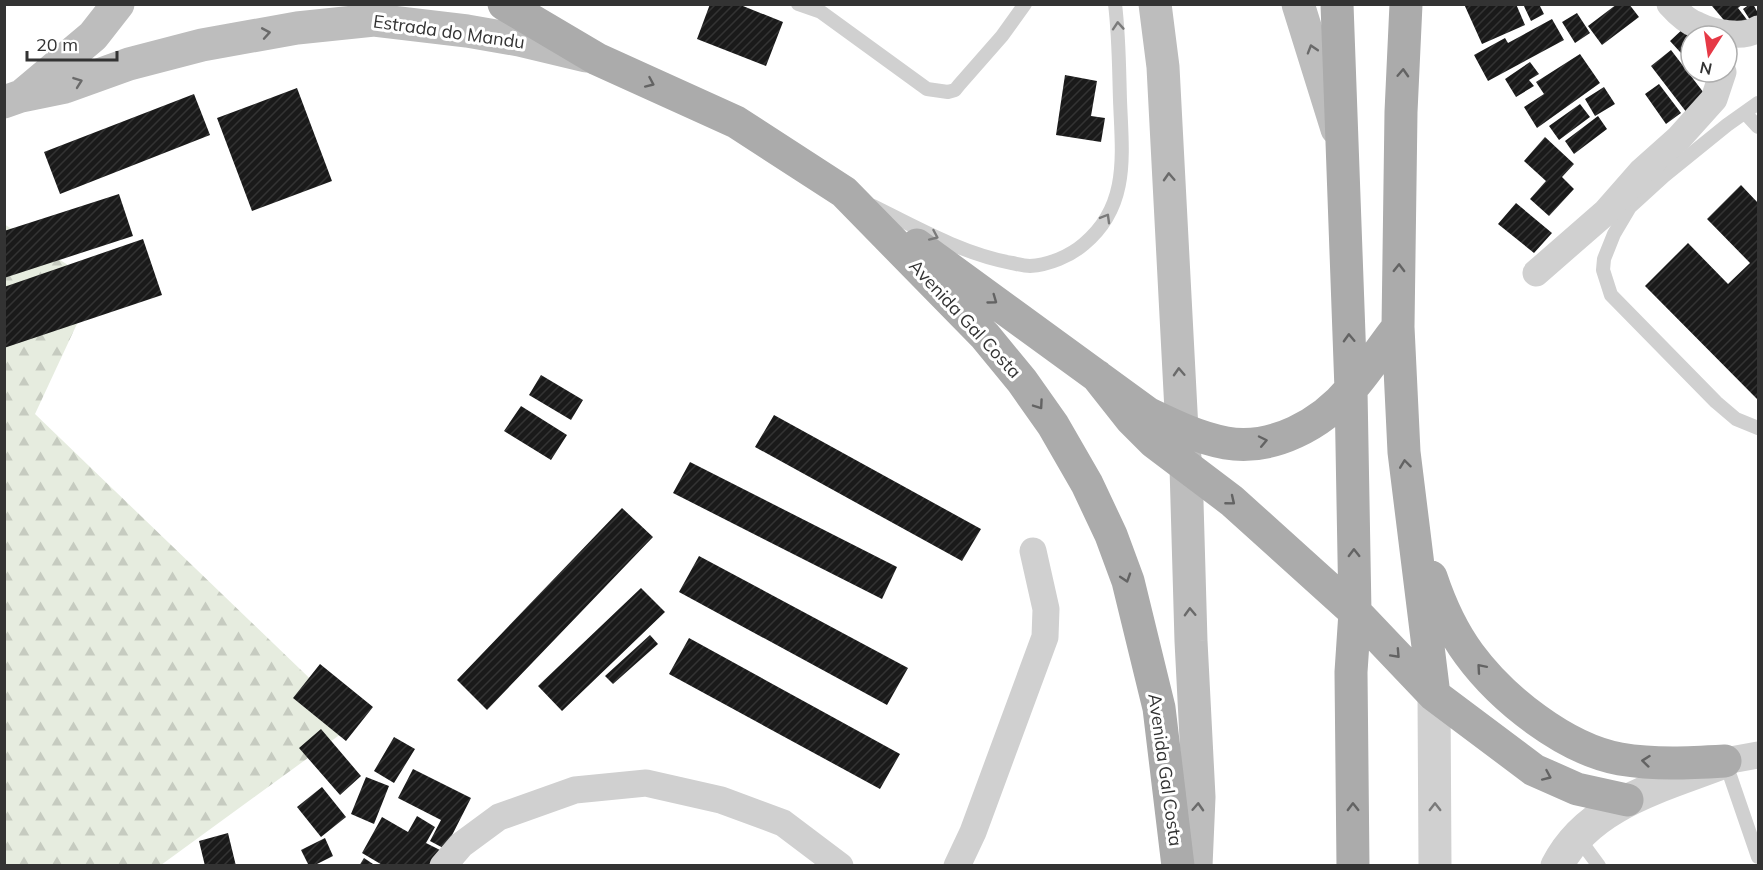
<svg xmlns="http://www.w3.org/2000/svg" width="1763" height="870" font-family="Mulish,sans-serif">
  <defs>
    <pattern id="forest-firs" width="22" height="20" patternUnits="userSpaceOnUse" patternTransform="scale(1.5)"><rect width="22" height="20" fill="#e6ecdf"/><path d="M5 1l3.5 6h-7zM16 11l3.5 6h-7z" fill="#c6cbc0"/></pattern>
    <pattern id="building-hatch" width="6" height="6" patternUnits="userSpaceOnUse" patternTransform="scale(1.5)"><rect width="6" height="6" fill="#1a1a1a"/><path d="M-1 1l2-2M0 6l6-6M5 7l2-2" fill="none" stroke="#333"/></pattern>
  </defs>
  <rect width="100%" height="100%" fill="#fff"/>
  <!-- forest -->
  <path fill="url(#forest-firs)" d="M 4,224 L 96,283 L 35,414 L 356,723 L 161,865 L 5,865 Z"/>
  <!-- building -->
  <path fill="url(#building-hatch)" d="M 710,4 L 738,4 L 783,22 L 766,66 L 697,39 Z
    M 1464,4 L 1516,4 L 1525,25 L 1482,44 Z
    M 1523,4 L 1539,4 L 1544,14 L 1531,21 Z
    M 1617,4 L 1629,4 L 1639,17 L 1602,45 L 1588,26 Z
    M 1714,4 L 1743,4 L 1738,8 L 1748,21 L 1734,32 L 1712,6 Z
    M 1750,4 L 1753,4 L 1758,13 L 1758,18 L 1752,23 L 1743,9 Z
    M 1577,13 L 1590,33 L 1575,43 L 1562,22 Z
    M 1552,19 L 1564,40 L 1488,81 L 1474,55 L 1505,38 L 1508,43 Z
    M 1686,26 L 1691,36 L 1691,64 L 1670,41 Z
    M 1671,50 L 1707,97 L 1687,113 L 1651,66 Z
    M 1580,54 L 1600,83 L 1537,128 L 1524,107 L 1544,94 L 1536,82 Z
    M 1530,62 L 1539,74 L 1529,80 L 1534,86 L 1516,97 L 1505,79 Z
    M 1065,75 L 1097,81 L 1091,116 L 1105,118 L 1101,142 L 1056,135 Z
    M 1659,84 L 1681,113 L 1666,124 L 1645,94 Z
    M 1604,87 L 1615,104 L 1595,116 L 1585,99 Z
    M 297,88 L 332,181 L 252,211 L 217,118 Z
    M 194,94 L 210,135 L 60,194 L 44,152 Z
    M 1580,104 L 1590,117 L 1559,140 L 1549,126 Z
    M 1598,116 L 1607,129 L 1574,154 L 1565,141 Z
    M 1545,137 L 1574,164 L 1562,177 L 1574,189 L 1549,216 L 1530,199 L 1546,181 L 1524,161 Z
    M 1741,185 L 1758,203 L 1758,400 L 1645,286 L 1688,243 L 1728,284 L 1750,263 L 1707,219 Z
    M 119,194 L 133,236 L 4,278 L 4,231 Z
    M 1516,203 L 1552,233 L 1534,253 L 1498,224 Z
    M 143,239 L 162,295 L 4,348 L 4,287 Z
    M 541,375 L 583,400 L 571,420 L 529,395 Z
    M 521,406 L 567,435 L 551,460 L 504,431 Z
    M 774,415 L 981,529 L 962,561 L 755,447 Z
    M 690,462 L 897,567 L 882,599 L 673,493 Z
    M 622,508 L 653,537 L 487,710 L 457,680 Z
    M 699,556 L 908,668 L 887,705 L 679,592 Z
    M 641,588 L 665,612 L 562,711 L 538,686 Z
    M 650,635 L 658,644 L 613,684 L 605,676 Z
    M 689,638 L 900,754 L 880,789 L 669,674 Z
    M 320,664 L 373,707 L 346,741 L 293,698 Z
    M 321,729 L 361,776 L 340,795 L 299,748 Z
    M 394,737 L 415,749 L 394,783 L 374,771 Z
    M 413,769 L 471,798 L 445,849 L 430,841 L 441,820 L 398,798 Z
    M 366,777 L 389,786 L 374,824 L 351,814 Z
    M 322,787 L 346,817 L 321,837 L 297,807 Z
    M 417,816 L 435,827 L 426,843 L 444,852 L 436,866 L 384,866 L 362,853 L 382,817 L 408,832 Z
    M 228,833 L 236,866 L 205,866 L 199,841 Z
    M 325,838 L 333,856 L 313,866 L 309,866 L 301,850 Z
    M 364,858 L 376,866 L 359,866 Z"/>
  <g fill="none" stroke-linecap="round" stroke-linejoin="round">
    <!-- service -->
    <path stroke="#d0d0d0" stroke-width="14" d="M 798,4 L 821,12 L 927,89 L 948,92 L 955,90 L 959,85 L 1002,36 L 1025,4
      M 1758,103 L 1727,125 L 1664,176 L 1630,207 L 1614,234 L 1604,259 L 1603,270 L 1611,295 L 1716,402 L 1736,419 L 1758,428
      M 1745,113 L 1758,127
      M 873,206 C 917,228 963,254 1012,263 C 1017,264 1024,266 1030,266 C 1049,265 1070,256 1084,244 C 1130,206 1122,154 1120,100 C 1119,68 1119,36 1115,4
      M 1725,761 L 1758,857
      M 1577,836 L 1599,866"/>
    <!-- minor -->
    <path stroke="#d0d0d0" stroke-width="27" d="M 1670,4 C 1678,13 1686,21 1697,25 C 1713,33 1743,39 1758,29
      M 1536,273 L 1606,212 L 1642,171 L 1679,138 L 1714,99 L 1723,72
      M 1725,761 L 1758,755
      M 443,866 L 461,845 L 499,817 L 575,790 L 646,783 L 721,800 L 783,823 L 840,866
      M 957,866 L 973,832 L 1045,637 L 1046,609 L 1033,551"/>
    <!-- tertiary -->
    <path stroke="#d0d0d0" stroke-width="33" d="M 1434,695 L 1435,866
      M 1557,866 C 1588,804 1663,786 1722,763"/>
    <!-- secondary -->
    <path stroke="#bdbdbd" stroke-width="33" d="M 1155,4 L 1163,67 L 1182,430 L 1186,467 L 1191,641 L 1199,797 L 1196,866
      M 1298,4 L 1337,129
      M 24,94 L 93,36 L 118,4
      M 4,102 L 21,96 L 65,87 L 129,64 L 202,45 L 297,28 L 374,20 L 467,31 L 519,40 L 586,56"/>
    <!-- primary -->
    <path stroke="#ababab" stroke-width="33" d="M 504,4 L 597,59 L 736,122 L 844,192 L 985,336 L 1022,381 L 1053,425 L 1087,484 L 1111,535 L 1128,581 L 1159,708 L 1178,866
      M 1337,4 L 1351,390 L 1355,612 L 1351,672 L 1353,866
      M 1406,4 L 1401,112 L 1398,327 L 1404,452 L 1434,695
      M 917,245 L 1149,414 C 1174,426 1199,438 1226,443 C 1273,451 1322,424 1351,389 C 1368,370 1382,347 1398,327
      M 1097,376 L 1131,419 L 1154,442 L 1232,501 L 1355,612 L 1434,695 L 1534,770 L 1577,789 L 1627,800
      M 1431,577 C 1440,604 1452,631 1469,654 C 1502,699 1565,749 1620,759 C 1655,765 1690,763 1725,761"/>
  </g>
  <!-- one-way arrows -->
  <defs><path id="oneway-chevron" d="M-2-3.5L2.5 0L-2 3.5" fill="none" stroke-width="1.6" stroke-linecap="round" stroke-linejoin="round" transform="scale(1.5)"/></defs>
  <g stroke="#7a7a7a">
    <use href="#oneway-chevron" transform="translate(1118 26) rotate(-94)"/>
    <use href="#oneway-chevron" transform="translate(1106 218) rotate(-60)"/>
    <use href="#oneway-chevron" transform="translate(934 236) rotate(24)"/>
    <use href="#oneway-chevron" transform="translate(1435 807) rotate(-90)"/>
  </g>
  <g stroke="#6a6a6a">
    <use href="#oneway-chevron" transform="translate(266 33) rotate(-10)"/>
    <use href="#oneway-chevron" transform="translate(1312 49) rotate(-107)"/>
    <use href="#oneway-chevron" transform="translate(78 82) rotate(-20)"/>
    <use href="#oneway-chevron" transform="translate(1169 177) rotate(-93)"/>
    <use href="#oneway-chevron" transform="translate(1179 372) rotate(-93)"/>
    <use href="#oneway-chevron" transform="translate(1190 612) rotate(-92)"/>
    <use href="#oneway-chevron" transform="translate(1198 807) rotate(-87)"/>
  </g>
  <g stroke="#636363">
    <use href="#oneway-chevron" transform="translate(1403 73) rotate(-87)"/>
    <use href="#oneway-chevron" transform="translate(650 83) rotate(24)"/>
    <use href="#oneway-chevron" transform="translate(1399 268) rotate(-89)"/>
    <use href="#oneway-chevron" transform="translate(993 300) rotate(36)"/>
    <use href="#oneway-chevron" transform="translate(1349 338) rotate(-92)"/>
    <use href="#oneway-chevron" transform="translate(1039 405) rotate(55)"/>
    <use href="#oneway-chevron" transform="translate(1263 441) rotate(-12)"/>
    <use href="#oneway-chevron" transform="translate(1405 464) rotate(-97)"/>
    <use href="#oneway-chevron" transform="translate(1231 501) rotate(39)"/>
    <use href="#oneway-chevron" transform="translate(1354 553) rotate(-91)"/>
    <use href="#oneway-chevron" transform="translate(1126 578) rotate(72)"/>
    <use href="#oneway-chevron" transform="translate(1396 654) rotate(47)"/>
    <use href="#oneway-chevron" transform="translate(1481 668) rotate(-131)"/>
    <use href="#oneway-chevron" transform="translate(1646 761) rotate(-174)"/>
    <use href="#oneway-chevron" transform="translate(1547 776) rotate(24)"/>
    <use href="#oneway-chevron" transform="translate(1353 807) rotate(-91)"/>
  </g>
  <g text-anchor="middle" stroke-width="6" stroke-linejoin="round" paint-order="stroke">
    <!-- street labels -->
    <g font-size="18" fill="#333" stroke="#fff">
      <text transform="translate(449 32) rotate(8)" y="6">Estrada do Mandu</text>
      <text transform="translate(965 319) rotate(47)" y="6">Avenida Gal Costa</text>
      <text transform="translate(1165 770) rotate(82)" y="6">Avenida Gal Costa</text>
    </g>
  </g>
  <!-- border -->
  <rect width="1763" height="870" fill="none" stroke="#333333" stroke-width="12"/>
  <!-- north arrow -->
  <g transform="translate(1709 54) rotate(192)"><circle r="28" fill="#ffffff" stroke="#adadad" stroke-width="1.5"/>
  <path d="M0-4.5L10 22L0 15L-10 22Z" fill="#e63946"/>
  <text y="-9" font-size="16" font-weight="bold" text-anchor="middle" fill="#333333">N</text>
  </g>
  <!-- scale -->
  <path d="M27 51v9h90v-9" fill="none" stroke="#333333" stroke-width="3"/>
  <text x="36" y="51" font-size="18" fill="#333333" stroke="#ffffff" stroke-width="4.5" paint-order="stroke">20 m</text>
</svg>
